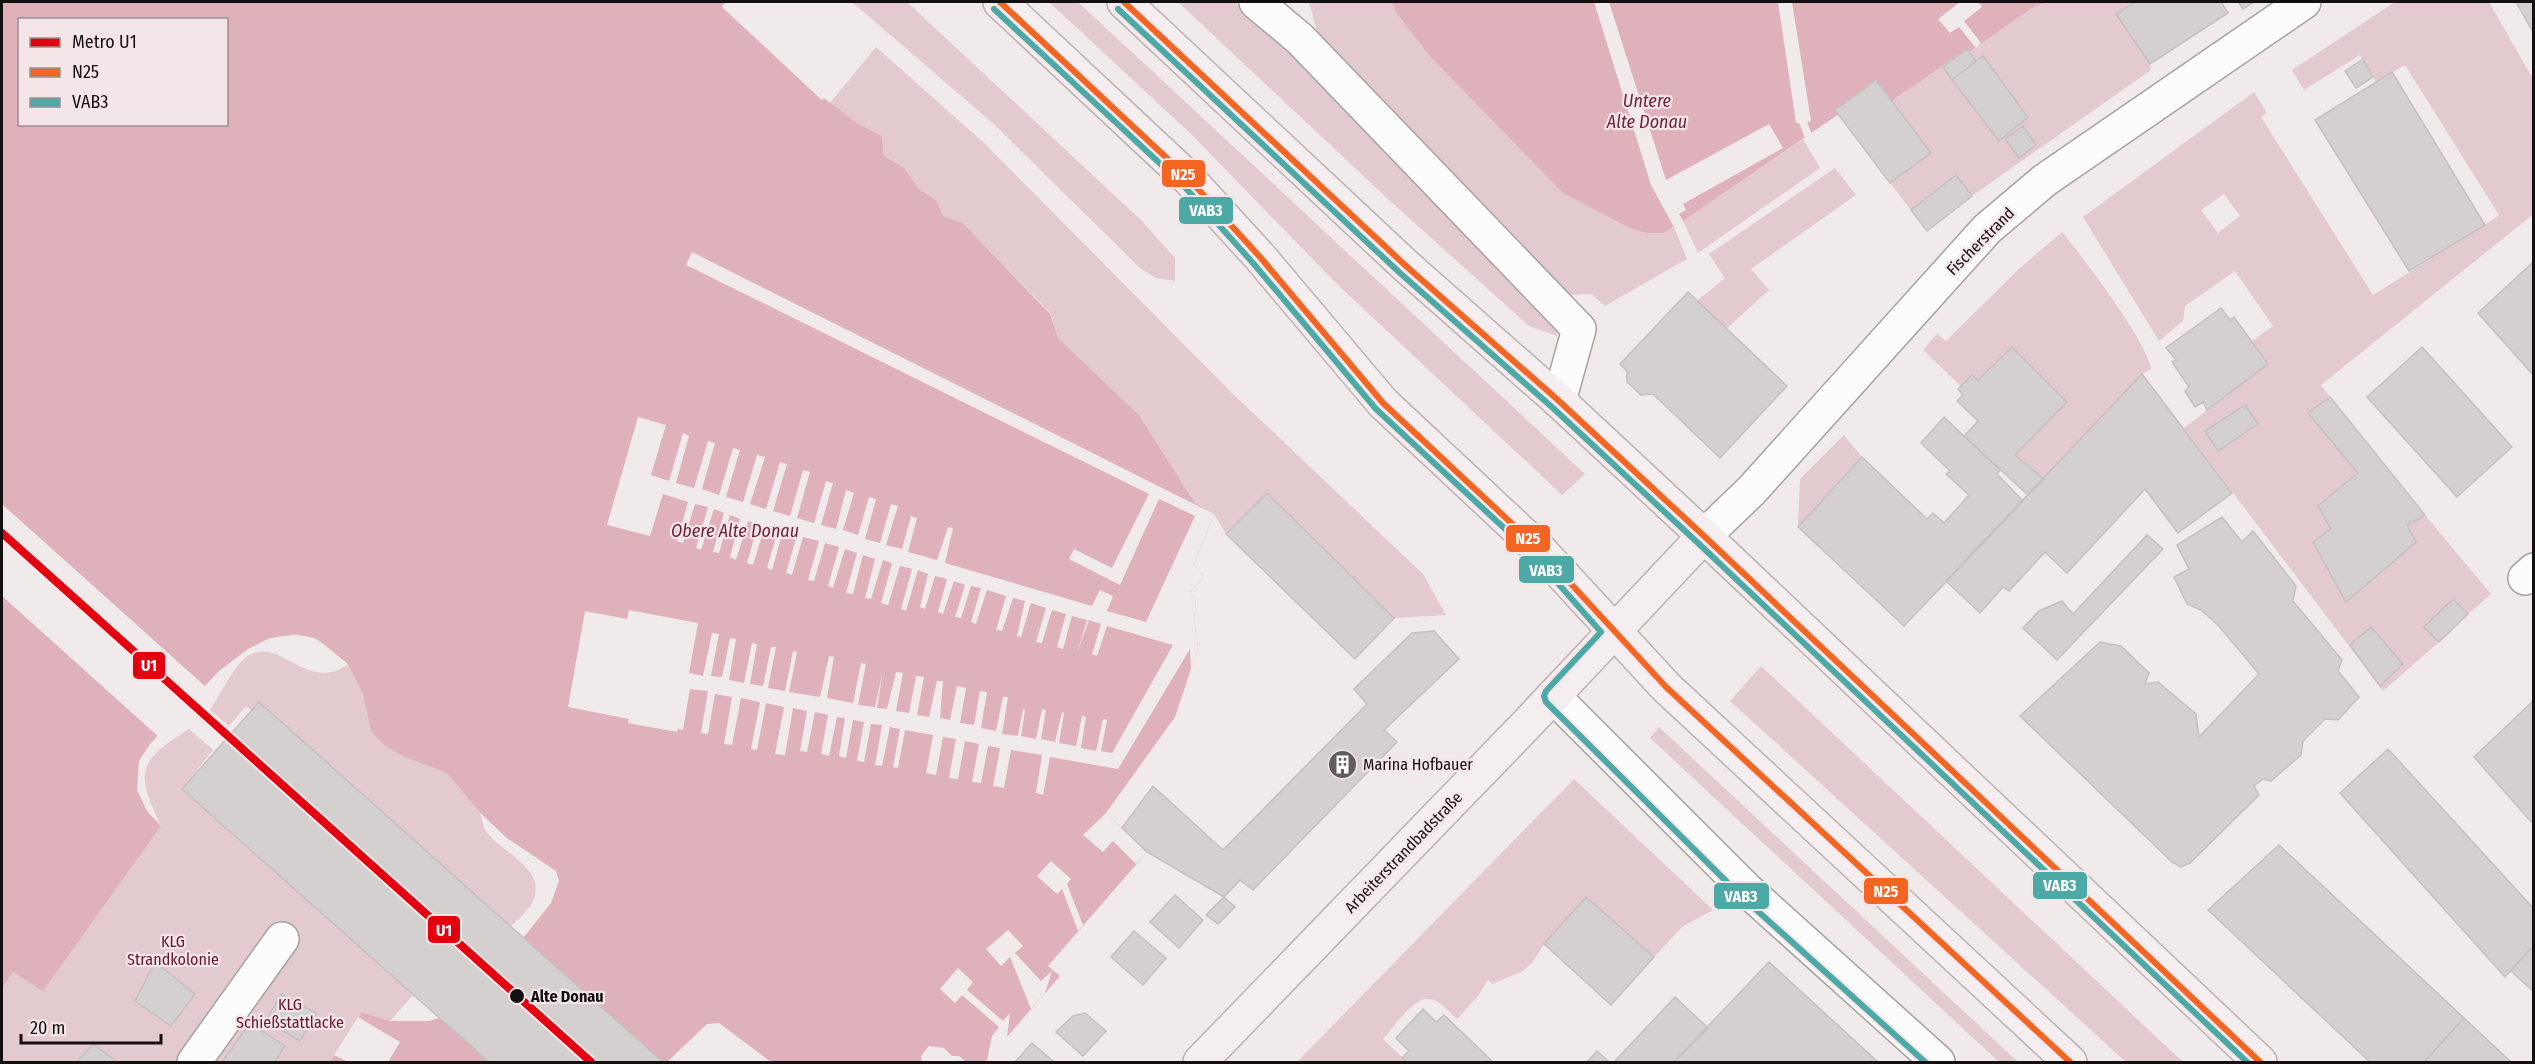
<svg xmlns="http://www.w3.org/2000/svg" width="2535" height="1064" font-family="'Fira Sans Condensed',sans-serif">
  <rect width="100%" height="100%" fill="#f0eaea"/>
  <!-- green -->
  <path fill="#e3cace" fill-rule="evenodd" d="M 852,2 L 907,2 L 1142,221 L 1175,258 L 1175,281 L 1156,278 L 1141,269 L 995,125 Z
    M 1049,2 L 1078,2 L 1585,474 L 1562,495 L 1337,284 L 1191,134 Z
    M 1178,2 L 1235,2 L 1330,90 L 1558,330 L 1557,336 L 1529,326 L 1388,199 Z
    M 1309,2 L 1428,2 L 1417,39 L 1428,54 L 1664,233 L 1674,227 L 1687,259 L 1605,306 L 1591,294 L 1563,295 L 1323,53 Z
    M 2051,2 L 2135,2 L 2116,14 L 2150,64 L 2151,70 L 1972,196 L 1955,175 L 1911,210 L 1890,183 L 1931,153 L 1892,101 L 1903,94 L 1948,47 L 1976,47 L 2035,6 ZM 1967,49 L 1976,61 L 1983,56 L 2028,116 L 2000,140 L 1943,67 Z
    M 2395,2 L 2489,2 L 2533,79 L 2533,218 L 2531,216 L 2321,385 L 2330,397 L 2309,413 L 2358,473 L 2331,529 L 2313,542 L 2346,602 L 2416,542 L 2407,525 L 2425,515 L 2491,594 L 2468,614 L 2453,599 L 2439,642 L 2383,691 L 2184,428 L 2268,364 L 2252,341 L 2273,326 L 2235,271 L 2185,306 L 2183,321 L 2159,341 L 2083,217 L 2254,92 L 2267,113 L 2261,117 L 2373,295 L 2485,225 L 2499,215 L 2405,65 L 2376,82 L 2360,55 L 2304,90 L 2292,70 ZM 2224,194 L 2240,216 L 2218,233 L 2201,210 ZM 2245,405 L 2258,425 L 2218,451 L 2205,431 Z
    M 876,47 L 984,143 L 1233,394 L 1423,574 L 1446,615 L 1394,618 L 1267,493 L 1226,534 L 1214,514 L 1195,503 L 1139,415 L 1058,338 L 1050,313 L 962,222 L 943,216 L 937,201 L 919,189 L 904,169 L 884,156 L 882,136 L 857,123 L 830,103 Z
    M 1803,139 L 1820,168 L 1698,253 L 1683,221 Z
    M 1835,168 L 1856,195 L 1751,269 L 1769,290 L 1726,329 L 1697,301 L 1725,278 L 1709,254 Z
    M 2062,232 C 2080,253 2150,346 2151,369 L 2142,374 L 2044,479 L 2015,455 L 2067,402 L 2012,347 L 1978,380 L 1961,386 L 1923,350 L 1937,334 L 1946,341 L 2020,268 Z
    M 1844,435 L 1862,457 L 1798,527 L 1800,479 Z
    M 280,629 L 331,633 L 536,856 L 507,838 L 480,813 C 482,818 483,826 486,831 C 500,852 548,869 533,901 C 527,914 511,925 501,935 L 246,706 L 229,726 L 210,710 C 220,695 231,671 244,659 C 277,630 307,696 348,664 C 318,637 310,631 270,638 Z
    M 1761,666 L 2183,1062 L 2126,1062 L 1730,701 Z
    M 1659,727 L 2018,1062 L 1999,1062 L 1650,738 Z
    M 189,729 L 213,750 L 192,776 L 422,985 L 390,1021 L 362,1012 L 330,1062 L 2,1062 L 2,988 L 13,972 L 43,990 L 161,826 C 135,771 137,762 189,729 Z
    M 1574,779 L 1713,910 L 1682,927 L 1654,957 L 1586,897 L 1544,944 L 1532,963 L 1523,971 L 1492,984 L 1488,980 L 1478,996 L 1457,1019 C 1449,1012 1440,1000 1429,999 C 1415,996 1392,1029 1383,1039 L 1407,1062 L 1297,1062 Z"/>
  <!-- water -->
  <path fill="#dfb1ba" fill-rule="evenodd" d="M 2,2 L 726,2 L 722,7 L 822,100 L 824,98 L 857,123 L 882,136 L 884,156 L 904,168 L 919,189 L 937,201 L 943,216 L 962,222 L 1050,314 L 1058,338 L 1139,415 L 1195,503 L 1214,514 L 1194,565 L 1204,576 L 1190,592 L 1196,601 L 1194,619 L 1198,648 L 1175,717 L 1106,813 L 1147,852 L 1048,966 L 1060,976 L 985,1062 L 966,1062 L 959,1056 L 952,1056 L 944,1048 L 929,1046 L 921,1056 L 922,1062 L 771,1062 L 719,1023 L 707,1024 L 667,1062 L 330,1062 L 362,1012 L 390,1021 L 429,1021 L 455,1013 L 528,932 L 551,903 L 559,881 L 556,871 L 507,838 L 479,811 L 447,773 L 403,756 L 385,746 L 371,731 L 363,694 L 348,664 L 316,638 L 294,634 L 270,638 L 248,649 L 219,671 L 150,744 L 139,761 L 137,790 L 147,811 L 161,826 L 43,991 L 13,972 L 2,988 ZM 20,20 L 226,20 L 226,124 L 20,124 Z
    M 1392,2 L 2051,2 L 2035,6 L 1969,52 L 1966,49 L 1892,101 L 1876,81 L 1835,109 L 1839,114 L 1683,221 L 1664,233 L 1647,233 L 1632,229 L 1563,193 L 1428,54 L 1396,12 Z"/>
  <!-- pier -->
  <path fill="#f0eaea" d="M 726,2 L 729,2 L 726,6 L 822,96 L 826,96 L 822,100 L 722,6 Z
    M 1594,2 L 1609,2 L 1666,180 L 1769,124 L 1783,148 L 1683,204 L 1686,210 L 1679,214 L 1683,221 L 1674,227 L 1651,185 Z
    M 1778,2 L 1792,2 L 1811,121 L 1807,122 L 1812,134 L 1805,138 L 1799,123 L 1796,123 Z
    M 1960,2 L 1978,2 L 1982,7 L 1964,21 L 1981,43 L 1976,48 L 1959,27 L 1950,33 L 1938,19 Z
    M 692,252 L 1214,514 L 1194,565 L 1204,576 L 1190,592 L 1196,601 L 1194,619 L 1198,648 L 1191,670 L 1190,649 L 1118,769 L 1050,757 L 1043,795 L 1036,793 L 1042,755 L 1011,750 L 1004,788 L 993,786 L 1000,748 L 988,746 L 981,783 L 972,782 L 979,744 L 965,741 L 958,779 L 949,778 L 956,739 L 943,737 L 936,775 L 926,773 L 933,735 L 905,730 L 898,768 L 893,767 L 900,729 L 890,727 L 882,766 L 875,765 L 882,725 L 871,724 L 864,762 L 857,761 L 864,722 L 853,720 L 846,758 L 839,756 L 845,718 L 837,717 L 829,756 L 821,754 L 828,715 L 815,712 L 807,752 L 800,751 L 807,711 L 793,708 L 785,755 L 775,754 L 784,707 L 766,703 L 757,750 L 751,749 L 760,702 L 741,698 L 732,745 L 724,744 L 732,697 L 715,694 L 708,734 L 701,733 L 708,691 L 690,689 L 683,730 L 678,729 L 677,732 L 628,723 L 629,719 L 568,707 L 585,611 L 627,619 L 629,610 L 698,623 L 689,673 L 703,676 L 712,633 L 719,634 L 711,676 L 722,677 L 730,638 L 736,639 L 729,680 L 744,683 L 752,643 L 757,644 L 750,684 L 763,686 L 771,647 L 776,647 L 768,688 L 785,691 L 793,651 L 797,652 L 789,692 L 820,697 L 829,656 L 834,657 L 827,698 L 853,703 L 861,663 L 866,664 L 858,705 L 875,707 L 883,670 L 877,708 L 887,709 L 896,672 L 903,673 L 896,711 L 909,713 L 916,676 L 924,677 L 917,715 L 929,717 L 937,681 L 943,681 L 940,718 L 950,720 L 957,686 L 966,688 L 960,723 L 974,725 L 980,691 L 987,692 L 981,728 L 996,731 L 1003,697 L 1008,697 L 1002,734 L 1018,736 L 1023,709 L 1025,710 L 1021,736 L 1036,739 L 1042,709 L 1046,710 L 1041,739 L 1055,742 L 1062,712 L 1064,713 L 1059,743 L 1076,746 L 1082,716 L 1086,717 L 1081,748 L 1096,751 L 1103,719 L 1107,720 L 1101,751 L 1112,753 L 1173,645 L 1107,626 L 1097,656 L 1092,654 L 1101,624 L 1089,620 L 1077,653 L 1087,620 L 1072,616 L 1063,649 L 1057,647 L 1066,614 L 1052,610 L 1042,643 L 1036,642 L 1046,608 L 1031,603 L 1021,637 L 1017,636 L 1025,601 L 1013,598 L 1002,631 L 996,630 L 1006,596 L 987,590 L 976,624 L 971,622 L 981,588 L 971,586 L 961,618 L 955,617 L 965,585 L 954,581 L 943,614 L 938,612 L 947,579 L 935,576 L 925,609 L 920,607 L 928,574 L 918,570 L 906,611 L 901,609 L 912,569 L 900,566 L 888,605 L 881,603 L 892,563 L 883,560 L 871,599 L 865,598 L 875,559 L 863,555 L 853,594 L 846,593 L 857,553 L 845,549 L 833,588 L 828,586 L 839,547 L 825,543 L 814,581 L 808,580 L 819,541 L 803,537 L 792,575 L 786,573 L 797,535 L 783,531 L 772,570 L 767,568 L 778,530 L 765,526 L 753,565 L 747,563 L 758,524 L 748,521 L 736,560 L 730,557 L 740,519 L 730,515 L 719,553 L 713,552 L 724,513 L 714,509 L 701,550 L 696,548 L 708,507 L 695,504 L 683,543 L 677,541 L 688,502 L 663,494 L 650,536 L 607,525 L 638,417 L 666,425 L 651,475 L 669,481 L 683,433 L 689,436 L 676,483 L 694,488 L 708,441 L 715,443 L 702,489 L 719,495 L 733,448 L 740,450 L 726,497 L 743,502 L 757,455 L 765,457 L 750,504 L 766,509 L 780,462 L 787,464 L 773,511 L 790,516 L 803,470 L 810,472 L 797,518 L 814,523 L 826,481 L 833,483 L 821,525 L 836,529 L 846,490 L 854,493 L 843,530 L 858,535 L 869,497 L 876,499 L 865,539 L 880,543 L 891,504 L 898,506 L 886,545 L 902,549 L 911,516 L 917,518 L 908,552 L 937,560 L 948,527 L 953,528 L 945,563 L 1092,606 L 1100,590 L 1113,596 L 1107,611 L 1146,622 L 1195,516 L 1159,499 L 1120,585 L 1069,559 L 1074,549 L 1112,568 L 1149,494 L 686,265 Z
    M 2,504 L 207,688 L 160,738 L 2,596 Z
    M 1106,813 L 1147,852 L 1136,864 L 1113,841 L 1103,852 L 1083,835 Z
    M 1051,861 L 1071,879 L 1067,884 L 1083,925 L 1078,931 L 1062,889 L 1057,894 L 1037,876 Z
    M 1008,930 L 1023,946 L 1015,953 L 1041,981 L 1052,971 L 1045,993 L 1031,1009 L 1010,957 L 1001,966 L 986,949 Z
    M 958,968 L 973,982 L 967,990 L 1003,1021 L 1010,1013 L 1007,1038 L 987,1060 L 992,1036 L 999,1027 L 962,995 L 955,1003 L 940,989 Z
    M 358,1017 L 400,1042 L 388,1062 L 348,1062 L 334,1055 Z"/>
  <!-- building -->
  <path fill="#d5d0d0" stroke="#c5bfc0" stroke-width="1.5" d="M 2135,2 L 2221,2 L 2228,13 L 2150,64 L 2116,14 Z
    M 2238,2 L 2254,2 L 2243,9 Z
    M 2516,2 L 2534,2 L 2534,34 Z
    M 1967,49 L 1976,61 L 1952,80 L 1943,67 Z
    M 1983,56 L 2028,117 L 1999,141 L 1952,80 Z
    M 2363,59 L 2373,77 L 2356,88 L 2345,71 Z
    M 2392,72 L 2485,225 L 2409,271 L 2315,120 Z
    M 1876,80 L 1931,153 L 1890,183 L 1835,110 Z
    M 2023,126 L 2036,145 L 2019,158 L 2005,139 Z
    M 1956,175 L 1972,196 L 1927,231 L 1911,210 Z
    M 2532,263 L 2534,265 L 2534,376 L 2478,313 Z
    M 1688,292 L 1787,386 L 1720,458 L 1653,394 L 1641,395 L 1627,382 L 1627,371 L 1620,364 Z
    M 2221,308 L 2230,320 L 2234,317 L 2268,364 L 2207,410 L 2203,402 L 2195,407 L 2185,391 L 2189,387 L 2172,362 L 2176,360 L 2166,348 Z
    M 2012,347 L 2067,402 L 2015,455 L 2044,479 L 2028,495 L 1964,436 L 1978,421 L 1957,401 L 1963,395 L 1958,389 L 1972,375 L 1978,380 Z
    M 2422,347 L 2512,447 L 2457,497 L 2367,397 Z
    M 2142,374 L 2232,493 L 2178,533 L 2145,489 L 2067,573 L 2045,552 L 2009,591 L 2003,587 L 1980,613 L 1946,581 Z
    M 2330,397 L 2425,515 L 2407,525 L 2416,542 L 2346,602 L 2313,542 L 2331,529 L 2318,506 L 2358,473 L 2308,413 Z
    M 2245,405 L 2258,424 L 2218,451 L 2205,431 Z
    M 1944,417 L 2000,470 L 1997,474 L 2023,501 L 1904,626 L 1798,527 L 1862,457 L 1927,519 L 1933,513 L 1944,523 L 1969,495 L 1946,474 L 1950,471 L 1921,443 Z
    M 1267,493 L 1394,618 L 1355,659 L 1226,534 Z
    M 2222,517 L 2242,542 L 2253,531 L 2296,586 L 2293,601 L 2342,660 L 2338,671 L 2359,697 L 2338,720 L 2325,719 L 2303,741 L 2301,755 L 2271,781 L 2263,779 L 2254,786 L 2259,795 L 2190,863 L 2181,867 L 2172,862 L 2020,716 L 2100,642 L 2121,646 L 2149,673 L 2145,684 L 2158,682 L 2196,714 L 2199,737 L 2259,674 L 2217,624 L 2201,610 L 2187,604 L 2174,577 L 2189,569 L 2177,545 Z
    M 2147,535 L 2163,549 L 2057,660 L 2023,628 L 2039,611 L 2062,601 L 2073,614 Z
    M 2453,599 L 2468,614 L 2439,642 L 2424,627 Z
    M 2371,627 L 2403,664 L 2380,686 L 2350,645 Z
    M 1434,631 L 1459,659 L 1384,730 L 1397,742 L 1253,890 L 1240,880 L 1224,897 L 1147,852 L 1122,828 L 1153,786 L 1223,850 L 1367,704 L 1354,689 L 1412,633 Z
    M 2533,701 L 2534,702 L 2534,825 L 2474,757 Z
    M 259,702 L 663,1062 L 489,1062 L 182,789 Z
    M 2388,749 L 2534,909 L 2534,945 L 2505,977 L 2340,793 Z
    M 2279,845 L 2464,1018 L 2424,1062 L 2370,1062 L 2208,910 Z
    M 1175,895 L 1203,920 L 1179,948 L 1150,922 Z
    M 1224,897 L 1235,907 L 1218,924 L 1206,915 Z
    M 1586,897 L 1654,957 L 1611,1005 L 1544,944 Z
    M 1134,931 L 1166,958 L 1143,985 L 1111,957 Z
    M 2534,945 L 2534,992 L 2511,971 Z
    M 155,962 L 195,994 L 171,1026 L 135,1001 Z
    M 1769,962 L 1878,1062 L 1674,1062 Z
    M 281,994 L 316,1013 L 300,1041 L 266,1021 Z
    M 1675,997 L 1708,1028 L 1674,1062 L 1614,1062 Z
    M 1423,1009 L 1436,1022 L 1444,1015 L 1493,1062 L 1407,1062 L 1402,1058 L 1409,1051 L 1396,1038 Z
    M 1085,1013 L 1106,1031 L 1083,1056 L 1056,1032 L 1073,1016 Z
    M 2464,1018 L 2511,1062 L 2424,1062 Z
    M 250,1023 L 285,1046 L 275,1062 L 222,1062 Z
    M 1032,1043 L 1054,1062 L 1015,1062 Z
    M 93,1044 L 117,1062 L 77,1062 Z
    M 1597,1051 L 1609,1062 L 1587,1062 Z"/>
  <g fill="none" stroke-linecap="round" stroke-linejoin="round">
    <defs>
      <path id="minor" d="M 1256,2 L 1300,39 L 1579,329 L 1559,401
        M 1704,536 L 1751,491 L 1987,229 L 2045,180 L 2304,2
        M 2525,578 L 2534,570
        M 1553,696 L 1747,890 L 1938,1062
        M 194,1062 L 282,939"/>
      <path id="major" d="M 1000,2 L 1188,178 L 1260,257 L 1383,403 L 1538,548 L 1666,687 L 2070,1062
        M 1124,2 L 1406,266 L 1559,401 L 1704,536 L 2260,1062
        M 1200,1062 L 1526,725 L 1704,536"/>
    </defs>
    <!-- minor casing -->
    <use href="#minor" stroke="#a6a1a1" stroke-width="36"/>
    <!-- major casing -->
    <use href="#major" stroke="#bdb0b2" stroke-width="36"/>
    <!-- minor -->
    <use href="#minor" stroke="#fdfcfc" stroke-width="33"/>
    <!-- major -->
    <use href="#major" stroke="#f5eef0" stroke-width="33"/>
    <defs>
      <path id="bus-1" d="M 1000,2 L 1188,178 L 1260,257 L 1383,403 L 1538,548 L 1666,687 L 2070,1062
        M 1124,2 L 1406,266 L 1559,401 L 1704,536 L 2260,1062"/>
      <path id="bus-2" d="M 994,9 L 1182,184 L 1253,263 L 1376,409 L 1532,554 L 1601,632 L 1546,691 L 1544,696 L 1546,702 L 1741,896 L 1925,1062
        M 1118,9 L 1400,273 L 1553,408 L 1698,543 L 2247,1062"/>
    </defs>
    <!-- bus-1 casing -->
    <use href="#bus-1" stroke="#f4e6e8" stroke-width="10"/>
    <!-- bus-2 casing -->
    <use href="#bus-2" stroke="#f4e6e8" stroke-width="10"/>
    <!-- bus-1 -->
    <use href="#bus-1" stroke="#f26522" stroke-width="6"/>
    <!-- bus-2 -->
    <use href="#bus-2" stroke="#4da9a5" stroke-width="6"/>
    <defs>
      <path id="metro-1" d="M 2,533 L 591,1062"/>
    </defs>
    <!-- metro-1 casing -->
    <use href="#metro-1" stroke="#f4e6e8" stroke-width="12"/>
    <!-- metro-1 -->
    <use href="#metro-1" stroke="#e3000f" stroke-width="8"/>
  </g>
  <!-- icons -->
  <defs>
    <symbol id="building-disc" viewBox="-11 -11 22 22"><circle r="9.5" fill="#615c5d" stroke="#f4e6e8"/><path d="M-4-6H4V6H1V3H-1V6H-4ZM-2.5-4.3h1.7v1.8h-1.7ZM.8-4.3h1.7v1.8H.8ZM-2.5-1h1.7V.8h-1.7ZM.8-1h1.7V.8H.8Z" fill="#fff"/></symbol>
  </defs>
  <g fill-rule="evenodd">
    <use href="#building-disc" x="1326" y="748" width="33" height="33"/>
  </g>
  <!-- markers -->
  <circle fill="#141011" stroke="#f4e6e8" stroke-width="2" cx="517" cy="996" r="8"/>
  <g text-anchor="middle" stroke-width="4.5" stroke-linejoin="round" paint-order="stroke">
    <!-- street labels -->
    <g font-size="16" fill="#141011" stroke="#f4e6e8">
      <text transform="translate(1980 241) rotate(-45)" y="6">Fischerstrand</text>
      <text transform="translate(1403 852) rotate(-46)" y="6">Arbeiterstrandbadstraße</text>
    </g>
    <!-- poi labels -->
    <g font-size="16" fill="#141011" stroke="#f4e6e8" text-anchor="start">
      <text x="1363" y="770">Marina Hofbauer</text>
    </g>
    <!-- park labels -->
    <g font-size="16" fill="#631730" stroke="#f4e6e8">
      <text x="173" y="947">KLG<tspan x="173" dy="18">Strandkolonie</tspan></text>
      <text x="290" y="1010">KLG<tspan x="290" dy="18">Schießstattlacke</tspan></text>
    </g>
    <!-- stop labels -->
    <g font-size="16" font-weight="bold" fill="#141011" stroke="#f4e6e8" text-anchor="start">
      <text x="531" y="1002">Alte Donau</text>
    </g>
    <!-- water labels -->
    <g font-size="18" font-style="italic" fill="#6e2239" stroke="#f4e6e8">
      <text x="1647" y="107">Untere<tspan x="1647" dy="21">Alte Donau</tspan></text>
      <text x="735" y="537">Obere Alte Donau</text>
    </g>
  </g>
  <g stroke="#f4e6e8" stroke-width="2">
    <rect x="1161" y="159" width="45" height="29" rx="6" fill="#f26522"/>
    <rect x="1178" y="196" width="56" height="29" rx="6" fill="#4da9a5"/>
    <rect x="1505" y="524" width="46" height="29" rx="6" fill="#f26522"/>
    <rect x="1518" y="555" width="57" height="29" rx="6" fill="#4da9a5"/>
    <rect x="132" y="651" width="34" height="29" rx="6" fill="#e3000f"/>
    <rect x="2032" y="871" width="56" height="29" rx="6" fill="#4da9a5"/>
    <rect x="1863" y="877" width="46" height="28" rx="6" fill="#f26522"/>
    <rect x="1713" y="882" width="57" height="28" rx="6" fill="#4da9a5"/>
    <rect x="427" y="915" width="34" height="29" rx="6" fill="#e3000f"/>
  </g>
  <g font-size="16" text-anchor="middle" font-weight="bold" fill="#fff">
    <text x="1183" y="180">N25</text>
    <text x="1206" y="216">VAB3</text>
    <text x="1528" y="544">N25</text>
    <text x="1546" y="576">VAB3</text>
    <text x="149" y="671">U1</text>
    <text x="2060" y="891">VAB3</text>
    <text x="1886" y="897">N25</text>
    <text x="1741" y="902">VAB3</text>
    <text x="444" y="936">U1</text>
  </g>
  <!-- border -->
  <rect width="2535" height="1064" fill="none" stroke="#141011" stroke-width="6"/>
  <!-- legend -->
  <rect x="18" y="18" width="210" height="108" fill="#f4e6e8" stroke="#9a9092" stroke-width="1.5"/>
  <rect x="30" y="38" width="30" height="9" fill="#e3000f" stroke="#9a9092" stroke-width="1.5"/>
  <text x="72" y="48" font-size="18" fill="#141011">Metro U1</text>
  <rect x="30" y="68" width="30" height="9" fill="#f26522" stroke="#9a9092" stroke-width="1.5"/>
  <text x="72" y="78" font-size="18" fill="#141011">N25</text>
  <rect x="30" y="98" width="30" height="9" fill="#4da9a5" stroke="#9a9092" stroke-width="1.5"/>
  <text x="72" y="108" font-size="18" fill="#141011">VAB3</text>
  <!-- scale -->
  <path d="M21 1034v9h140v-9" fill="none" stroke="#141011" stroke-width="3"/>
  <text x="30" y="1034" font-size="18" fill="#141011" stroke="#f4e6e8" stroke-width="4.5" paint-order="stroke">20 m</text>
</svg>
